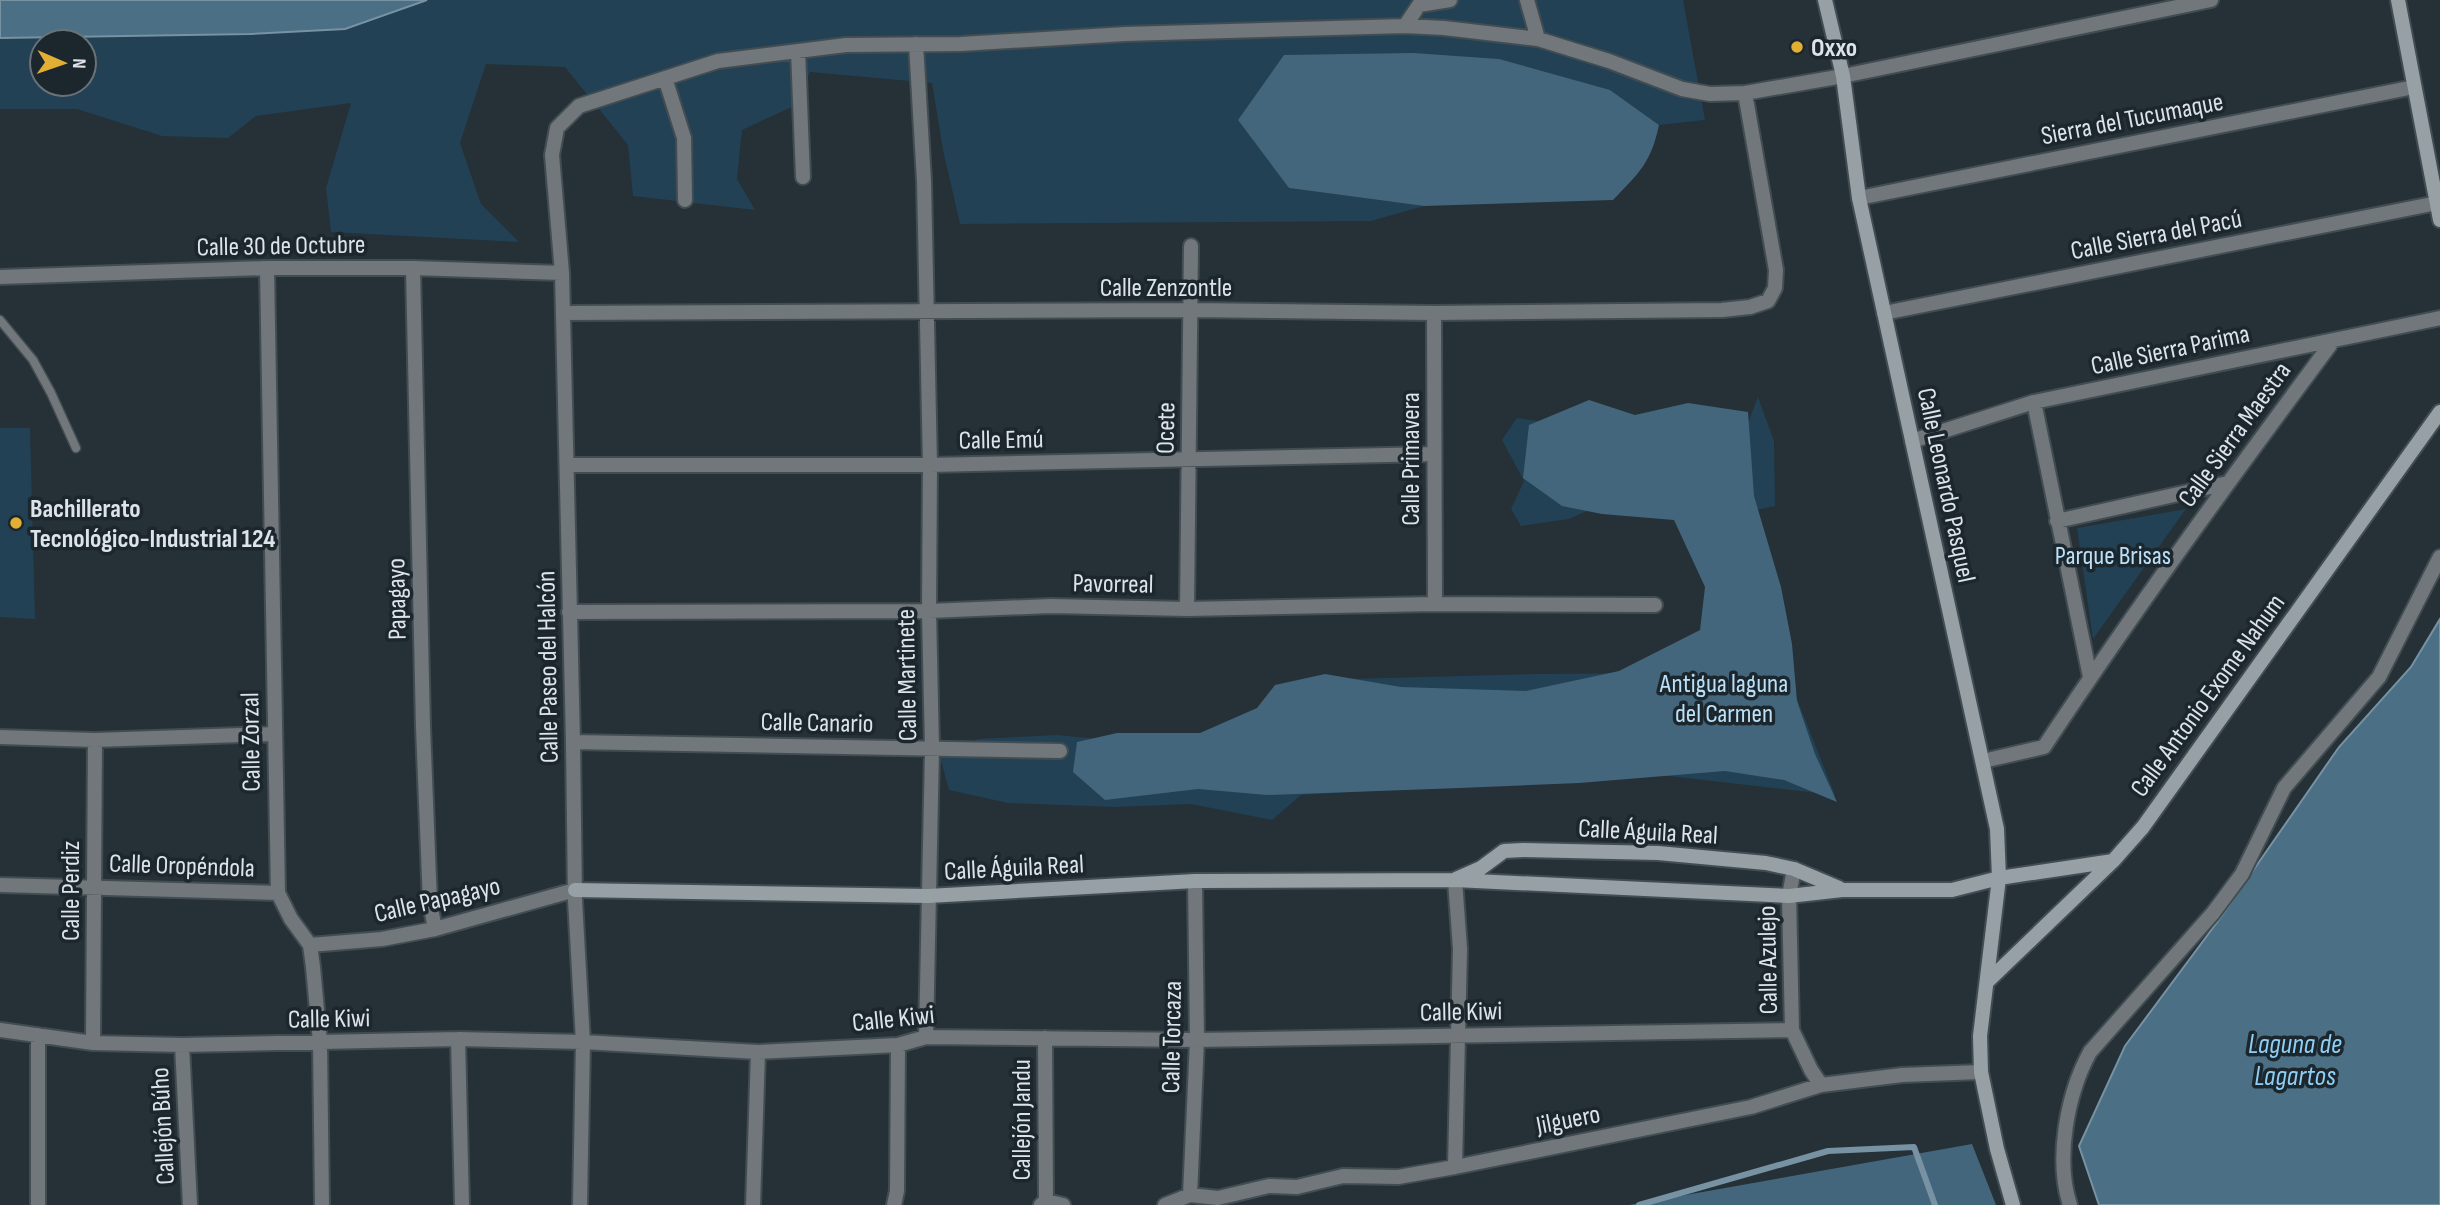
<svg xmlns="http://www.w3.org/2000/svg" width="2440" height="1205" font-family="'Sofia Sans Condensed',sans-serif">
  <rect width="100%" height="100%" fill="#253037"/>
  <!-- green -->
  <path fill="#224154" fill-rule="evenodd" d="M 0,0 L 1683,0 L 1705,120 L 1659,125 L 1610,90 L 1289,188 L 1424,206 L 1371,221 L 960,224 L 943,150 L 932,83 L 810,72 L 796,105 L 742,130 L 737,179 L 755,210 L 633,196 L 628,145 L 565,67 L 486,64 L 460,143 L 481,204 L 519,242 L 331,232 L 326,188 L 351,103 L 256,116 L 228,138 L 162,136 L 77,109 L 0,109 ZM 42,42 L 84,42 L 84,84 L 42,84 Z
    M 1758,397 L 1774,441 L 1775,506 L 1747,512 L 1748,575 L 1835,795 L 1528,760 L 1419,788 L 1301,795 L 1272,820 L 1191,804 L 1115,807 L 1008,803 L 949,790 L 940,757 L 978,739 L 1057,735 L 1223,751 L 1348,679 L 1538,674 L 1670,673 L 1747,641 L 1694,535 L 1651,502 L 1612,500 L 1569,519 L 1521,526 L 1511,509 L 1524,481 L 1502,440 L 1517,418 L 1738,448 Z
    M 0,428 L 30,428 L 35,619 L 0,617 Z
    M 2186,509 L 2093,639 L 2077,528 Z"/>
  <!-- forest -->
  <path fill="#43667c" d="M 1413,53 L 1499,59 L 1610,90 L 1659,125 C 1651,163 1639,173 1613,200 L 1424,206 L 1289,188 L 1238,120 L 1284,55 Z
    M 1589,400 L 1635,415 L 1688,403 L 1748,412 L 1754,496 L 1781,587 L 1792,644 L 1797,701 L 1815,754 L 1837,802 L 1784,780 L 1725,771 L 1579,783 L 1460,788 L 1267,795 L 1198,789 L 1105,800 L 1073,772 L 1077,742 L 1117,733 L 1200,733 L 1257,708 L 1275,685 L 1325,674 L 1401,687 L 1526,691 L 1619,671 L 1700,630 L 1705,587 L 1674,520 L 1602,514 L 1562,506 L 1523,478 L 1529,425 Z
    M 1972,1144 L 1996,1205 L 1629,1205 Z"/>
  <!-- water -->
  <path fill="#4b6f84" stroke="#7792a2" stroke-width="2" d="M 0,0 L 427,0 L 345,29 L 250,34 L 0,38 Z
    M 2440,619 L 2440,1205 L 2099,1205 L 2079,1146 L 2125,1046 L 2218,921 L 2339,747 L 2411,667 Z"/>
  <g fill="none" stroke-linecap="round" stroke-linejoin="round">
    <!-- stream -->
    <path stroke="#7792a2" stroke-width="6" d="M 1639,1205 L 1828,1151 L 1914,1147 L 1935,1205"/>
    <defs>
      <path id="lane" d="M 0,320 L 33,360 L 51,393 L 76,448"/>
      <path id="street" d="M 1527,0 L 1538,39
        M 1405,26 L 1419,5 L 1450,0
        M 916,44 L 924,181 L 930,465 L 929,611 L 932,749 L 926,1037
        M 798,51 L 803,177
        M 665,78 L 684,138 L 685,200
        M 1859,198 L 2414,87
        M 267,268 L 278,893 L 291,919 L 310,945 L 313,967 L 320,1042 L 322,1205
        M 413,268 L 423,727 L 430,903 L 435,929
        M 0,277 L 267,268 L 413,268 L 562,273
        M 563,313 L 1191,310 L 1434,313 L 1722,310 L 1750,307 L 1768,301 L 1775,288 L 1776,270 L 1745,93
        M 1434,313 L 1435,604
        M 1884,313 L 2437,203
        M 2034,402 L 2090,677
        M 1912,441 L 2034,402 L 2440,318
        M 568,465 L 930,465 L 1434,454
        M 2057,521 L 2228,483
        M 1187,609 L 1191,246
        M 569,612 L 929,611 L 1051,606 L 1187,609 L 1435,604 L 1655,605
        M 0,737 L 95,740 L 274,734
        M 573,742 L 1060,751
        M 1983,761 L 2044,747 C 2136,608 2234,474 2333,341
        M 1794,869 L 1789,896 L 1792,1030 L 1811,1070 L 1821,1085
        M 0,885 L 278,893
        M 310,945 L 382,939 L 435,929 L 575,890
        M 0,1030 L 93,1043 L 182,1045 L 458,1039 L 583,1042 L 758,1052 L 898,1045 L 926,1037 L 1197,1040 L 1792,1030
        M 38,1035 L 38,1205
        M 1045,1038 L 1046,1201
        M 458,1039 L 462,1205
        M 93,1043 L 95,740
        M 182,1045 L 190,1205
        M 1455,1167 L 1460,949 L 1455,880
        M 1190,1195 L 1197,1040 L 1195,881
        M 580,1205 L 583,1042 L 575,900 L 573,742 L 562,273 L 552,155 L 557,128 L 579,106 L 718,61 L 846,45 L 961,44 L 1125,34 L 1405,26 L 1444,28 L 1538,39 L 1609,61 L 1682,89 L 1710,94 L 1745,93 L 1843,76 L 2211,0
        M 753,1205 L 758,1052
        M 894,1205 L 897,1191 L 898,1045
        M 1041,1205 L 1046,1201 L 1063,1205
        M 1165,1205 L 1190,1195 L 1218,1198 L 1269,1186 L 1297,1187 L 1343,1176 L 1398,1177 L 1455,1167 L 1751,1107 L 1821,1085 L 1902,1075 L 1981,1072
        M 2070,1205 C 2055,1159 2067,1094 2090,1052 L 2213,913 L 2242,874 L 2284,788 L 2379,677 L 2440,557"/>
      <path id="secondary" d="M 1825,0 L 1843,76 L 1859,198 L 1997,829 L 1999,878 L 1980,1036 L 1981,1072 L 1997,1149 L 2013,1205
        M 2398,0 L 2440,220
        M 1456,879 L 1481,868 L 1504,851 L 1523,850 L 1658,853 L 1766,863 L 1794,869 L 1839,888
        M 575,890 L 928,896 L 1195,881 L 1455,880 L 1789,896 L 1842,890 L 1952,890 L 1999,878 L 2113,861
        M 1987,982 L 2113,861 L 2143,827 L 2440,412"/>
    </defs>
    <!-- lane casing -->
    <use href="#lane" stroke="#424d53" stroke-width="11"/>
    <!-- street casing -->
    <use href="#street" stroke="#424d53" stroke-width="18"/>
    <!-- secondary casing -->
    <use href="#secondary" stroke="#424d53" stroke-width="18"/>
    <!-- lane -->
    <use href="#lane" stroke="#71777a" stroke-width="8"/>
    <!-- street -->
    <use href="#street" stroke="#71777a" stroke-width="14"/>
    <!-- secondary -->
    <use href="#secondary" stroke="#96a0a5" stroke-width="14"/>
  </g>
  <!-- markers -->
  <g fill="#e1af34" stroke="#1b262d" stroke-width="2.5">
    <circle cx="1797" cy="47" r="7"/>
    <circle cx="16" cy="523" r="7"/>
  </g>
  <g text-anchor="middle" stroke-width="7" stroke-linejoin="round" paint-order="stroke">
    <!-- poi labels -->
    <g font-size="26" font-weight="bold" fill="#dde4e9" stroke="#1b262d" text-anchor="start">
      <text x="1811" y="56">Oxxo</text>
      <text x="30" y="517">Bachillerato<tspan x="30" dy="30">Tecnológico-Industrial 124</tspan></text>
    </g>
    <!-- street labels -->
    <g font-size="26" fill="#dde4e9" stroke="#1b262d">
      <text transform="translate(2132 118) rotate(-11)" y="9">Sierra del Tucumaque</text>
      <text transform="translate(2156 234) rotate(-11)" y="9">Calle Sierra del Pacú</text>
      <text transform="translate(281 245) rotate(-1)" y="9">Calle 30 de Octubre</text>
      <text x="1166" y="296">Calle Zenzontle</text>
      <text transform="translate(2170 349) rotate(-12)" y="9">Calle Sierra Parima</text>
      <text transform="translate(1165 428) rotate(-89)" y="9">Ocete</text>
      <text transform="translate(2234 434) rotate(-54)" y="9">Calle Sierra Maestra</text>
      <text transform="translate(1001 439) rotate(-1)" y="9">Calle Emú</text>
      <text transform="translate(1410 459) rotate(-90)" y="9">Calle Primavera</text>
      <text transform="translate(1947 485) rotate(78)" y="9">Calle Leonardo Pasquel</text>
      <text transform="translate(1113 583) rotate(1)" y="9">Pavorreal</text>
      <text transform="translate(396 599) rotate(-91)" y="9">Papagayo</text>
      <text transform="translate(547 667) rotate(-91)" y="9">Calle Paseo del Halcón</text>
      <text transform="translate(906 675) rotate(-91)" y="9">Calle Martinete</text>
      <text transform="translate(2207 695) rotate(-54)" y="9">Calle Antonio Exome Nahum</text>
      <text transform="translate(817 722) rotate(1)" y="9">Calle Canario</text>
      <text transform="translate(250 742) rotate(-91)" y="9">Calle Zorzal</text>
      <text transform="translate(1648 831) rotate(3)" y="9">Calle Águila Real</text>
      <text transform="translate(182 865) rotate(2)" y="9">Calle Oropéndola</text>
      <text transform="translate(1014 867) rotate(-3)" y="9">Calle Águila Real</text>
      <text transform="translate(70 891) rotate(-90)" y="9">Calle Perdiz</text>
      <text transform="translate(437 899) rotate(-13)" y="9">Calle Papagayo</text>
      <text transform="translate(1767 960) rotate(-91)" y="9">Calle Azulejo</text>
      <text transform="translate(1461 1011) rotate(-1)" y="9">Calle Kiwi</text>
      <text transform="translate(329 1018) rotate(-1)" y="9">Calle Kiwi</text>
      <text transform="translate(893 1018) rotate(-6)" y="9">Calle Kiwi</text>
      <text transform="translate(1171 1037) rotate(-89)" y="9">Calle Torcaza</text>
      <text transform="translate(1568 1119) rotate(-11)" y="9">Jilguero</text>
      <text transform="translate(1021 1120) rotate(-90)" y="9">Callejón Jandu</text>
      <text transform="translate(162 1126) rotate(-93)" y="9">Callejón Búho</text>
    </g>
    <!-- park labels -->
    <g font-size="26" fill="#bbe0f7" stroke="#1b262d">
      <text x="2113" y="564">Parque Brisas</text>
      <text x="1724" y="692">Antigua laguna<tspan x="1724" dy="30">del Carmen</tspan></text>
    </g>
    <!-- water labels -->
    <g font-size="28" font-style="italic" fill="#90cff5" stroke="#1b262d">
      <text x="2295" y="1053">Laguna de<tspan x="2295" dy="32">Lagartos</tspan></text>
    </g>
  </g>
  <!-- north arrow -->
  <g transform="translate(63 63) rotate(92)"><circle r="33" fill="#1b262d" stroke="#697278" stroke-width="2"/>
  <path d="M0-5L12 26L0 18L-12 26Z" fill="#e1af34"/>
  <text y="-10" font-size="19" font-weight="bold" text-anchor="middle" fill="#dde4e9">N</text>
  </g>
</svg>
